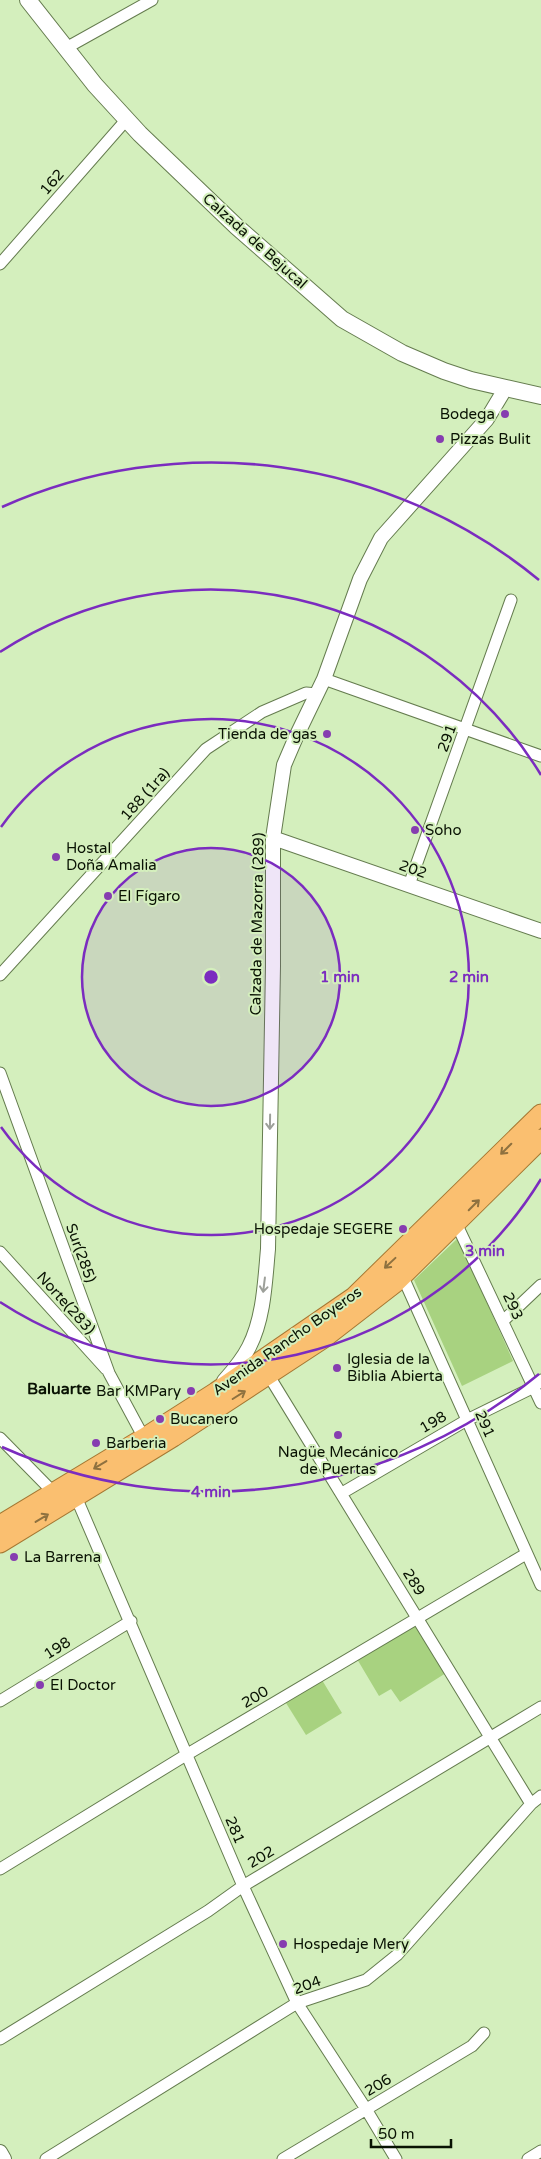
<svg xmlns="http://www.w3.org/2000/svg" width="541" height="2159" font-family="'Varela Round',sans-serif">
  <rect width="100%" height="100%" fill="#d4efbd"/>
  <!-- green -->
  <path fill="#a8d280" d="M 458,1238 L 513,1361 L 462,1386 L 414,1280 Z
    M 415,1623 L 446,1673 L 400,1702 L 391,1689 L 379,1696 L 357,1659 Z
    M 322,1680 L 342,1713 L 306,1735 L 286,1703 Z"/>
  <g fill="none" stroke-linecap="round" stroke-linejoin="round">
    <defs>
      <path id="minor" d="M 66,48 L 152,0
        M 0,264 L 127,119
        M 324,679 L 541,756
        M 409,885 L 511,600
        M 0,975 L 206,749 L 262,712 L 306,693 L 317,694
        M 0,1073 L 109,1373 L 144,1438
        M 456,1223 L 541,1403
        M 0,1252 L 106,1369
        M 402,1275 L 541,1585
        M 503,1321 L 541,1285
        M 269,1376 L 531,1804
        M 0,1438 L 54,1493
        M 342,1493 L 467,1420 L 534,1387 L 541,1380
        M 76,1497 L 243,1886 L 297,2003 L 366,2109 L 396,2159
        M 0,1701 L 131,1621
        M 0,1869 L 186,1755 L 526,1554
        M 0,2039 L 208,1911 L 243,1886 L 541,1707
        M 46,2159 L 297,2003 L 366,1980 L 397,1955 L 531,1804 L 541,1796
        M 283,2159 L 472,2046 L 484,2033
        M 528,2159 L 541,2151"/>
      <path id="tertiary" d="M 273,838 L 541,931
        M 224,1381 C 233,1371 243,1359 249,1347 C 264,1318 265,1281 268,1249 L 273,966 L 273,838 L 284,765 L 296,737 L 324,679 L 360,579 L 381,538 L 487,419 L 505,389
        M 0,2152 L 4,2159"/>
      <path id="secondary" d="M 28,0 L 95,85 L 140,134 L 237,227 L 342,319 L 402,353 L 444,371 L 471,380 L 541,396"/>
      <path id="trunk" d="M 0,1525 L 144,1438 L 216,1392 L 354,1297 L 541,1114
        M 0,1543 L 173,1437 L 324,1338 L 395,1283 L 541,1139"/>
    </defs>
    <!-- minor casing -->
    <use href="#minor" stroke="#657c4f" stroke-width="13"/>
    <!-- tertiary casing -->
    <use href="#tertiary" stroke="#657c4f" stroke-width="16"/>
    <!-- secondary casing -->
    <use href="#secondary" stroke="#657c4f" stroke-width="18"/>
    <!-- trunk casing -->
    <use href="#trunk" stroke="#a57833" stroke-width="21"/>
    <!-- minor -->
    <use href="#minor" stroke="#fff" stroke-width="11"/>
    <!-- tertiary -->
    <use href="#tertiary" stroke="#fff" stroke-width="14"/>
    <!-- secondary -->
    <use href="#secondary" stroke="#fff" stroke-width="16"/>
    <!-- trunk -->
    <use href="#trunk" stroke="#fabf70" stroke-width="19"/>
  </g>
  <!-- one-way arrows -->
  <defs><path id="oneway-shaft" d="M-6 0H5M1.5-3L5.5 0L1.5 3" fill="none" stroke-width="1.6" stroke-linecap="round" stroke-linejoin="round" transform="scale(1.25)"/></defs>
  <g stroke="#9da09a">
    <use href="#oneway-shaft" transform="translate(270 1122) rotate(91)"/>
    <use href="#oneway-shaft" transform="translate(264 1285) rotate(97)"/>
  </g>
  <g stroke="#8e713f">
    <use href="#oneway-shaft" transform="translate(506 1149) rotate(135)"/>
    <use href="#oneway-shaft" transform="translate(474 1205) rotate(-45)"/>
    <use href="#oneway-shaft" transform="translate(390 1263) rotate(137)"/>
    <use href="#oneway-shaft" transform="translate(239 1395) rotate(-32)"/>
    <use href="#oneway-shaft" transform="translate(100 1465) rotate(149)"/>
    <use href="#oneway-shaft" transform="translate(42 1518) rotate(-31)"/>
  </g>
  <!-- distance rings -->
  <circle cx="211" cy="977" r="129" fill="#7b2cbf" fill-opacity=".12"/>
  <g fill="none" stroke="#7b2cbf" stroke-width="2.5">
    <circle cx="211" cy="977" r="129"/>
    <path d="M1 827A258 258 0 1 1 1 1127"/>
    <path d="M541 1179A387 387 0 0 1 0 1302M0 652A387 387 0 0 1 541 775"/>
    <path d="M539 1374A515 515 0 0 1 2 1447M2 507A515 515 0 0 1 539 580"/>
  </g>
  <!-- markers -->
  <g fill="#863db0" stroke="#d4efbd" stroke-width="2">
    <circle cx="505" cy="414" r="5"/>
    <circle cx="440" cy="439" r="5"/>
    <circle cx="327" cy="734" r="5"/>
    <circle cx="415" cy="830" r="5"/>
    <circle cx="56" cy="857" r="5"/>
    <circle cx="108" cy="896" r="5"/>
    <circle cx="403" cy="1229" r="5"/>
    <circle cx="337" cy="1368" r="5"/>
    <circle cx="191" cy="1391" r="5"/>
    <circle cx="160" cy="1419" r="5"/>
    <circle cx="338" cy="1435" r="5"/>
    <circle cx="96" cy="1443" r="5"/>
    <circle cx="14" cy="1557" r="5"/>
    <circle cx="40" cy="1685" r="5"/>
    <circle cx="283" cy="1944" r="5"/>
  </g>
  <g text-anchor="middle" stroke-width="4" stroke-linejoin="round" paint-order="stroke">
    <!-- street labels -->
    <g font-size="15" fill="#091203" stroke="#d4efbd">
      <text transform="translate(52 182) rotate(-49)" y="5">162</text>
      <text transform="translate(255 241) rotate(42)" y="5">Calzada de Bejucal</text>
      <text transform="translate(447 738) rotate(-70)" y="5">291</text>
      <text transform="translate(145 794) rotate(-48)" y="5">188 (1ra)</text>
      <text transform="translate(413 869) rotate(19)" y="5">202</text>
      <text transform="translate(257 924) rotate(-89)" y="5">Calzada de Mazorra (289)</text>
      <text transform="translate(81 1253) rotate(70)" y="5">Sur(285)</text>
      <text transform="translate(66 1303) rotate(48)" y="5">Norte(283)</text>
      <text transform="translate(513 1306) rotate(65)" y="5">293</text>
      <text transform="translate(287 1341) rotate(-35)" y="5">Avenida Rancho Boyeros</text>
      <text transform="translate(433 1422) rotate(-30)" y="5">198</text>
      <text transform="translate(485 1424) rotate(66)" y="5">291</text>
      <text transform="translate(414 1582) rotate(58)" y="5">289</text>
      <text transform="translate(57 1648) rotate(-32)" y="5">198</text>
      <text transform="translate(255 1697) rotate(-31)" y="5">200</text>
      <text transform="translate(235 1830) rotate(67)" y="5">281</text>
      <text transform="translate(261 1857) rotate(-31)" y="5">202</text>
      <text transform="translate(307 1985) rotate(-20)" y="5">204</text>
      <text transform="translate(378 2085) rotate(-31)" y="5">206</text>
    </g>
    <!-- poi labels -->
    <g font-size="15" fill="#091203" stroke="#d4efbd" text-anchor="start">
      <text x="495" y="419" text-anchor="end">Bodega</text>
      <text x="450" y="444">Pizzas Bulit</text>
      <text x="317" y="739" text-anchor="end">Tienda de gas</text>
      <text x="425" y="835">Soho</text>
      <text x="66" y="853">Hostal<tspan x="66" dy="17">Doña Amalia</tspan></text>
      <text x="118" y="901">El Fígaro</text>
      <text x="393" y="1234" text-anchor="end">Hospedaje SEGERE</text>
      <text x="347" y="1364">Iglesia de la<tspan x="347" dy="17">Biblia Abierta</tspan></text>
      <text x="181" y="1396" text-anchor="end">Bar KMPary</text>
      <text x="170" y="1424">Bucanero</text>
      <text x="106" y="1448">Barberia</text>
      <text x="338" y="1457" text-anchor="middle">Nagüe Mecánico<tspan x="338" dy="17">de Puertas</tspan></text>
      <text x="24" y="1562">La Barrena</text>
      <text x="50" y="1690">El Doctor</text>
      <text x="293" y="1949">Hospedaje Mery</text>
    </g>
    <!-- neighbourhood labels -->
    <g font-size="16" font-weight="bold" fill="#091203" stroke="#d4efbd">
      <text x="59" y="1394">Baluarte</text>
    </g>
  </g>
  <circle cx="211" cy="977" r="8" fill="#7b2cbf" stroke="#d4efbd" stroke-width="2.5"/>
  <g font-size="15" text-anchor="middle" font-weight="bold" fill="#7b2cbf" stroke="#d4efbd" stroke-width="4" stroke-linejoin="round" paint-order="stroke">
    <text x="340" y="982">1 min</text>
    <text x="469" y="982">2 min</text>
    <text x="485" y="1256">3 min</text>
    <text x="211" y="1497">4 min</text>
  </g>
  <!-- scale -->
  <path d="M371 2139v8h80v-8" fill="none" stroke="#091203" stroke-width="2.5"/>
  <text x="378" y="2139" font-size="15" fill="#091203" stroke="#d4efbd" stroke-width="4" paint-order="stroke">50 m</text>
</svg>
